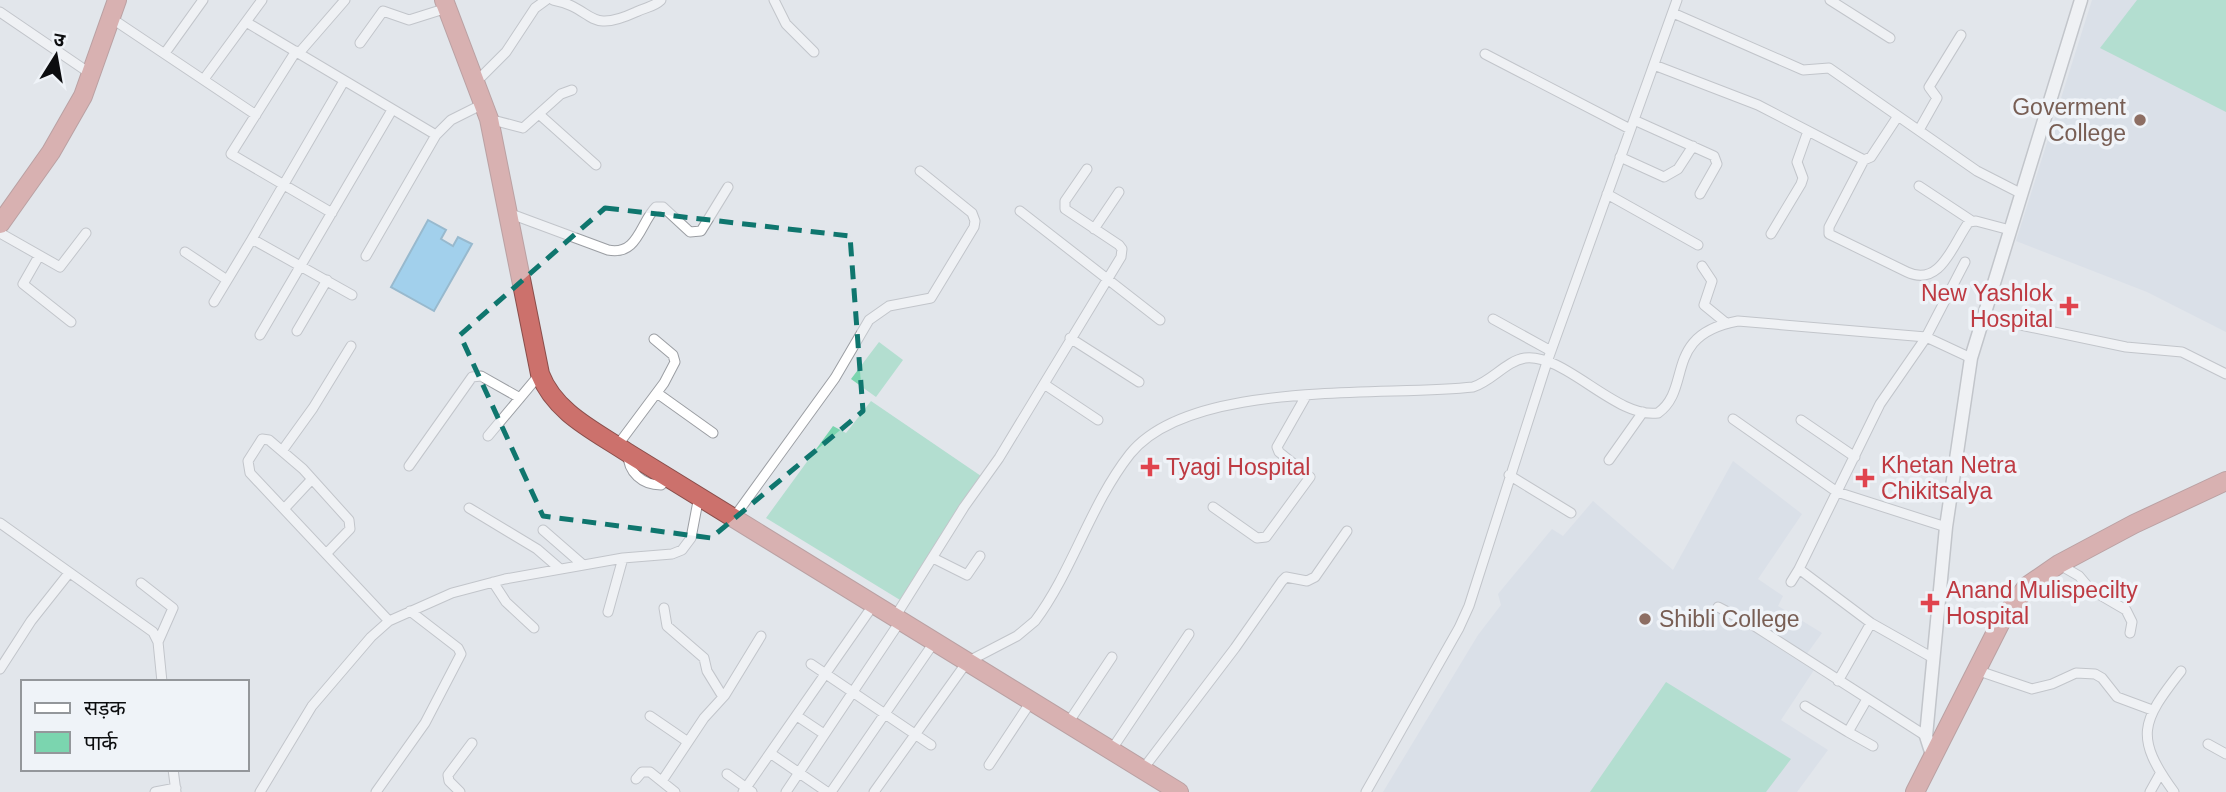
<svg xmlns="http://www.w3.org/2000/svg" width="2226" height="792" font-family="Helvetica,'Noto Sans Devanagari',sans-serif">
  <rect width="100%" height="100%" fill="#e2e6eb"/>
  <!-- built -->
  <path fill="#d1d9e4" d="M 2092,0 L 2226,0 L 2226,332 L 2147,292 L 2016,241 Z
    M 1733,461 L 1802,514 L 1758,579 L 1783,596 L 1778,606 L 1822,633 L 1806,655 L 1814,670 L 1781,720 L 1828,750 L 1797,792 L 1383,792 L 1478,635 L 1501,605 L 1498,594 L 1552,529 L 1563,536 L 1593,501 L 1673,570 Z"/>
  <!-- green -->
  <path fill="#7bd5af" d="M 2137,0 L 2226,0 L 2226,112 L 2100,48 Z
    M 879,342 L 903,360 L 876,397 L 851,379 Z
    M 871,401 L 981,476 L 905,603 L 766,518 L 833,426 L 846,433 Z
    M 1666,682 L 1791,759 L 1766,792 L 1590,792 Z"/>
  <!-- water -->
  <path fill="#54b7ed" stroke="#3e84aa" stroke-width="2" d="M 428,220 L 446,230 L 441,239 L 453,246 L 458,237 L 472,244 L 434,311 L 391,287 Z"/>
  <g fill="none" stroke-linecap="round" stroke-linejoin="round">
    <defs>
      <path id="street" d="M 553,0 C 595,8 586,35 636,12 C 646,7 654,7 661,0
        M 774,0 L 786,24 L 814,52
        M 1830,0 L 1890,38
        M 0,12 L 91,74
        M 1673,13 L 1803,70 L 1829,68 L 1977,171 L 2022,194
        M 111,18 L 256,115
        M 246,22 L 436,135
        M 360,43 L 383,11 L 409,20 L 447,8
        M 296,51 L 231,154 L 332,213
        M 165,53 L 203,0
        M 299,53 L 345,0
        M 1485,54 L 1630,129
        M 1654,65 L 1758,105 L 1864,160 L 1871,157 L 1898,116
        M 204,79 L 262,0
        M 344,81 L 252,239 L 352,295
        M 475,83 L 506,52 L 535,8 L 546,0
        M 540,115 L 596,165
        M 489,119 L 523,128 L 561,94 L 572,90
        M 1634,120 L 1714,156 L 1717,164 L 1700,194
        M 1919,130 L 1937,98 L 1929,87 L 1961,35
        M 1620,157 L 1664,177 L 1678,169 L 1693,146
        M 1864,160 L 1829,227 L 1829,234 L 1907,272 C 1941,288 1953,243 1969,222 L 1976,221 L 2010,230
        M 1919,186 L 1972,221
        M 1607,194 L 1698,245
        M 1020,211 L 1160,320
        M 511,214 L 608,250 C 638,256 640,223 656,207 L 663,207 L 690,232 L 701,231 L 728,187
        M 1094,229 L 1119,192
        M 0,233 L 60,267 L 86,233
        M 1771,234 L 1801,184 L 1803,178 L 1797,162 L 1808,131
        M 185,252 L 227,280
        M 39,256 L 23,284 L 71,322
        M 366,256 L 436,135 L 451,120 L 483,104
        M 1702,266 L 1712,281 L 1704,305 L 1726,323
        M 214,302 L 252,239
        M 1982,317 L 2126,347 L 2182,352 L 2226,374
        M 1493,319 L 1551,351
        M 297,331 L 327,280
        M 260,335 L 392,110
        M 1070,338 L 1139,382
        M 1044,384 L 1098,420
        M 657,393 L 713,433
        M 1733,419 L 1837,492 L 1946,527
        M 1801,420 L 1855,457
        M 488,436 L 540,374
        M 617,446 L 664,383 L 675,362 L 673,355 L 654,339
        M 282,451 L 313,408 L 351,346
        M 628,454 C 628,472 642,485 661,485 L 669,478
        M 1609,460 L 1643,412
        M 409,466 L 472,377 L 481,376 L 520,398
        M 1509,475 L 1571,513
        M 1213,507 L 1257,538 L 1266,537 L 1310,477 L 1279,452 L 1277,447 L 1306,396
        M 469,508 L 537,549 L 559,568
        M 284,509 L 312,479
        M 735,516 L 835,378 L 869,320 L 889,306 L 931,298 L 974,227 L 975,221 L 972,213 L 920,171
        M 0,523 L 153,632 L 158,642 L 162,682
        M 543,530 L 582,564
        M 326,554 L 350,529 L 349,520 L 303,469 L 269,440 L 262,439 L 248,461 L 250,473 L 389,621
        M 933,558 L 967,575 L 980,556
        M 2060,565 L 2079,576 L 2090,589 L 2126,610 L 2132,622 L 2130,633
        M 1799,569 L 1880,404 L 1925,339 L 1965,262
        M 493,582 L 506,602 L 534,628
        M 1791,582 L 1799,569 L 1871,623 L 1933,658
        M 141,583 L 173,608 L 158,642
        M 1718,607 L 1753,625 L 1926,736
        M 664,608 L 667,626 L 704,658 L 707,671 L 723,697
        M 608,612 L 623,558
        M 895,617 L 964,507 L 999,458 L 1121,257 L 1122,249 L 1119,245 L 1065,209 L 1065,201 L 1087,169
        M 811,664 L 931,745
        M 0,669 L 31,621 L 69,573
        M 1976,670 L 2032,689 L 2052,684 L 2076,673 L 2095,674 L 2102,678 L 2117,697 L 2152,710
        M 1838,681 L 1871,623
        M 1805,706 L 1848,732 L 1867,699
        M 650,716 L 688,742
        M 797,716 L 824,734
        M 1068,723 L 1112,657
        M 1848,732 L 1873,746
        M 2208,744 L 2226,754
        M 1112,749 L 1189,634
        M 770,753 L 827,792
        M 989,765 L 1032,700
        M 173,769 L 176,792
        M 1143,769 L 1235,648 L 1282,581 L 1286,577 L 1307,581 L 1315,577 L 1347,531
        M 727,774 L 752,792
        M 636,779 L 642,772 L 650,772 L 675,792
        M 662,781 L 704,718 L 725,695 L 761,636
        M 155,792 L 176,788
        M 260,792 L 312,706 L 371,637 L 389,621 L 452,593 L 505,579 L 623,558 L 672,554 L 682,550 L 691,538 L 699,496
        M 376,792 L 425,723 L 461,654 L 458,648 L 410,611
        M 460,792 L 449,781 L 448,775 L 472,743
        M 743,792 L 874,604
        M 786,792 L 901,620
        M 831,792 L 935,641
        M 874,792 L 967,662 L 1017,636 L 1035,621 C 1073,570 1090,505 1130,454 C 1190,379 1383,397 1473,387 C 1492,381 1506,361 1525,358 C 1565,353 1616,419 1658,413 C 1693,388 1662,335 1738,321 L 1926,337 L 1971,358
        M 1366,792 L 1459,628 L 1469,606 L 1547,362 L 1677,0
        M 2150,792 L 2160,774
        M 2174,792 C 2134,737 2141,722 2181,671"/>
      <path id="secondary" d="M 1932,755 L 1926,736 L 1946,527 L 1971,358 L 2081,0"/>
      <path id="highway" d="M 444,0 L 489,119 L 540,374 C 555,413 595,431 628,453 L 1179,792
        M 0,224 L 51,152 L 83,96 L 117,0
        M 1915,792 L 2001,622 L 2027,586 L 2059,564 L 2134,524 L 2226,481"/>
    </defs>
    <!-- street casing -->
    <use href="#street" stroke="#9b9ea3" stroke-width="11"/>
    <!-- secondary casing -->
    <use href="#secondary" stroke="#9b9ea3" stroke-width="15"/>
    <!-- highway casing -->
    <use href="#highway" stroke="#894e4b" stroke-width="20"/>
    <!-- street -->
    <use href="#street" stroke="#fff" stroke-width="9"/>
    <!-- secondary -->
    <use href="#secondary" stroke="#fff" stroke-width="12"/>
    <!-- highway -->
    <use href="#highway" stroke="#cc716c" stroke-width="18"/>
  </g>
  <!-- marked area -->
  <path d="M0 0H2226V792H0ZM 605,208 L 850,236 L 863,411 L 711,538 L 543,516 L 460,335 Z" fill="#e2e6eb" fill-opacity=".55" fill-rule="evenodd"/>
  <path fill="none" stroke="#0f766e" stroke-width="5" stroke-dasharray="14 9" stroke-linejoin="round" d="M 605,208 L 850,236 L 863,411 L 711,538 L 543,516 L 460,335 Z"/>
  <!-- markers -->
  <g fill="#8d6e63" stroke="#eff3f8" stroke-width="2.5">
    <circle cx="2140" cy="120" r="7"/>
    <circle cx="1645" cy="619" r="7"/>
  </g>
  <g fill="#e0444e" stroke="#eff3f8" stroke-width="2.5">
    <path d="M2065.5 295.5h7v7h7v7h-7v7h-7v-7h-7v-7h7z"/>
    <path d="M1146.5 456.5h7v7h7v7h-7v7h-7v-7h-7v-7h7z"/>
    <path d="M1861.5 467.5h7v7h7v7h-7v7h-7v-7h-7v-7h7z"/>
    <path d="M1926.5 592.5h7v7h7v7h-7v7h-7v-7h-7v-7h7z"/>
  </g>
  <g text-anchor="middle" stroke-width="7" stroke-linejoin="round" paint-order="stroke">
    <!-- education labels -->
    <g font-size="23" fill="#785e54" stroke="#eff3f8" text-anchor="end">
      <text x="2126" y="115">Goverment<tspan x="2126" dy="26">College</tspan></text>
      <text x="1659" y="627" text-anchor="start">Shibli College</text>
    </g>
    <!-- health labels -->
    <g font-size="23" fill="#be3a42" stroke="#eff3f8" text-anchor="start">
      <text x="2053" y="301" text-anchor="end">New Yashlok<tspan x="2053" dy="26">Hospital</tspan></text>
      <text x="1881" y="473">Khetan Netra<tspan x="1881" dy="26">Chikitsalya</tspan></text>
      <text x="1166" y="475">Tyagi Hospital</text>
      <text x="1946" y="598">Anand Mulispecilty<tspan x="1946" dy="26">Hospital</tspan></text>
    </g>
  </g>
  <!-- legend -->
  <rect x="21" y="680" width="228" height="91" fill="#eff3f8" stroke="#94979b" stroke-width="2"/>
  <rect x="35" y="703" width="35" height="10" fill="#ffffff" stroke="#94979b" stroke-width="2"/>
  <text x="84" y="715" font-size="21" fill="#0c0d0f">सड़क</text>
  <rect x="35" y="732" width="35" height="21" fill="#7bd5af" stroke="#94979b" stroke-width="2"/>
  <text x="84" y="750" font-size="21" fill="#0c0d0f">पार्क</text>
  <!-- north arrow -->
  <g transform="translate(56 56) rotate(11)" stroke="#eff3f8" stroke-width="5" paint-order="stroke">
  <path d="M0-5L12 26L0 18L-12 26Z" fill="#0c0d0f"/>
  <text y="-10" font-size="19" font-weight="bold" text-anchor="middle" fill="#0c0d0f">उ</text>
  </g>
</svg>
